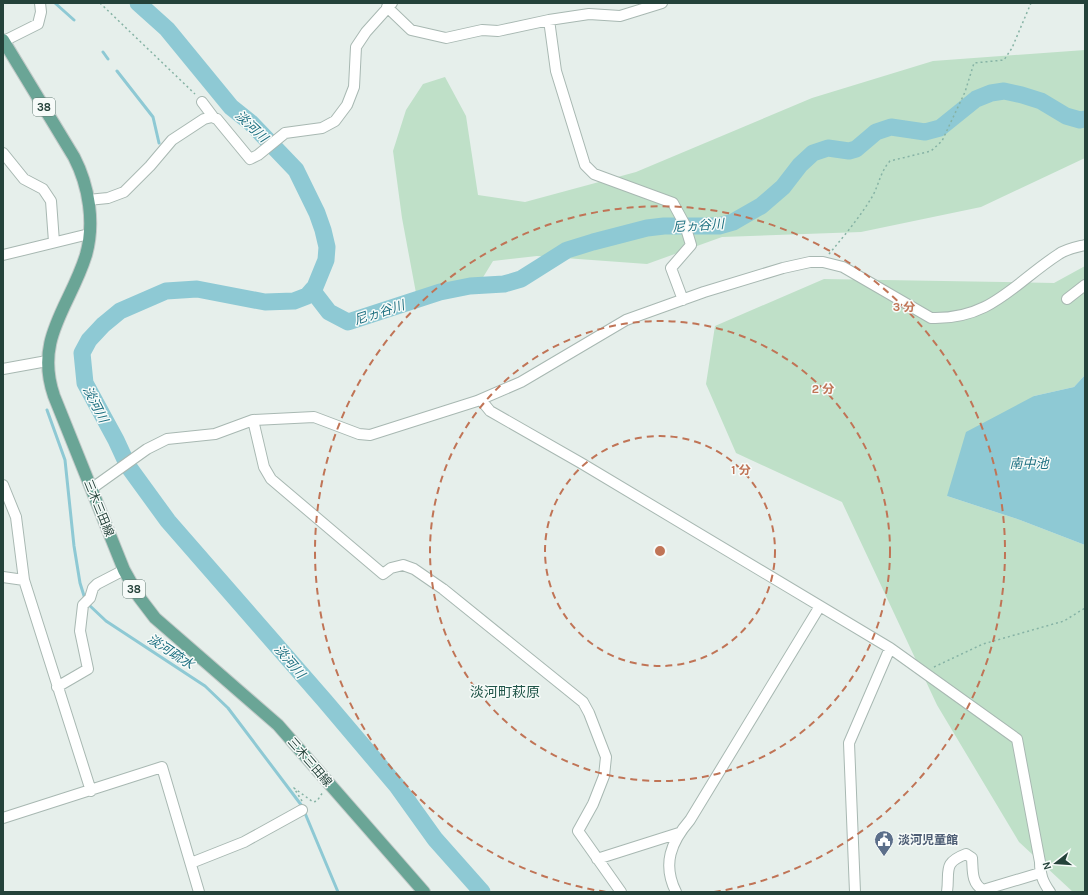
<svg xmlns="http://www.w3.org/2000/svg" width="1088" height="895" font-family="Karla,'Noto Sans JP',sans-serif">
  <rect width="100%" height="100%" fill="#e6efeb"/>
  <!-- green -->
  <path fill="#bfe0c8" d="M 1085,50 L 1085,158 L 981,207 L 861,232 L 722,237 L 647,264 L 537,256 L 493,261 L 474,292 L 416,293 L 402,218 L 393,151 L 406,110 L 423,84 L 445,77 L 466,116 L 478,195 L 525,202 L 636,172 L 812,98 L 933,61 Z
    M 1085,266 L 1085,375 L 1074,387 L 1034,396 L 947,496 L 1020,520 L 1085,545 L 1085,892 L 1073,892 L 1019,842 L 937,705 L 842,502 L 736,453 L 706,384 L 715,326 L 824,279 L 1054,283 Z"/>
  <!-- water -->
  <path fill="#8ec9d4" d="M 1085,375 L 1085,545 L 1020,520 L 947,496 L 966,432 L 1034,396 L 1074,387 Z"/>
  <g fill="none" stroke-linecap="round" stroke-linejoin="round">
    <!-- stream -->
    <path stroke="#8ec9d4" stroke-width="3" d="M 55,3 L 74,20
      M 103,52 L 108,59
      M 117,71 L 153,117 L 159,143
      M 47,410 L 65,460 L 74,546 L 80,583 L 85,599
      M 88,604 L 106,621 L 205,686 L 228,708 L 302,806 L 338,892"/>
    <!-- river -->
    <path stroke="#8ec9d4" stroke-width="17" d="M 138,3 L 167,29 L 231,107 L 251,123 L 296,170 L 317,213 L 323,230 L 327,247 L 326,260 L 315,287 L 307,296 L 294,301 L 265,302 L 197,289 L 166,291 L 120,311 L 103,325 L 89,340 L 82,353 L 85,383 L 116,440 L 128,466 L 168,521 L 325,701 L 397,786 L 435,839 L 482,892
      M 312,290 L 329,312 L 348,322 L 440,292 L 470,286 L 504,284 L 521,279 L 567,250 L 593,242 L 647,228 L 664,226 L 719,226 L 733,222 L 761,206 L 783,187 L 800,165 L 813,153 L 828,148 L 849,151 L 856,149 L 876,132 L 891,127 L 925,132 L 940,128 L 976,99 L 991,93 L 1004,91 L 1022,95 L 1041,101 L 1066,116 L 1080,120 L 1085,119"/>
    <defs>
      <path id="minor" d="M 387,7 L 411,30 L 446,38 L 482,30 L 498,31 L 549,20 L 589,14 L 620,16 L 662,3
        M 549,20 L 556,71 L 585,165 L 594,174 L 673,203 L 685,225 L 691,245 L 671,268 L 683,300
        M 4,41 L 38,24 L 41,12 L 40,3
        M 202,102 L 214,118
        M 3,153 L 24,179 L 43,189 L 51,201 L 54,242
        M 88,200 L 108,198 L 124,192 L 150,166 L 172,140 L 204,119 L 212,117 L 217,119 L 250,159 L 258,155 L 285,133 L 322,128 L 335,121 L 347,105 L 354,87 L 356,47 L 366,32 L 392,3
        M 3,255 L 89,234
        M 1067,299 L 1085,285
        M 3,369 L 47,361
        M 481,400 L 490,411 L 581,463 L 890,648 L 1017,739 L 1040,862 C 1040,875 1043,882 1050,892
        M 253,420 L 264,467 L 271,479 L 383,574 L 391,568 L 403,565 L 414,569 L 443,589 L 583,702 L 589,713 L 606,757 L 604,776 L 593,804 L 578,831 L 621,892
        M 3,485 L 16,517 L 24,580 L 91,791
        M 91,489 L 147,449 L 167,439 L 215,434 L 253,420 L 314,417 L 359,434 L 370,435 L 477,401 L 521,382 L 626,320 L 704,292 L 783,268 L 810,262 L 823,262 L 843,267 L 931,318 C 991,320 1014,283 1059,254 C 1066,249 1077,247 1085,245
        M 3,577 L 24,580
        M 57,687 L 88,669 L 80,631 L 83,605 L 90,598 L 93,588 L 97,584 L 124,570
        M 3,818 L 162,767 L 199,892
        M 597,859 L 679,833
        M 191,863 L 244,842 L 302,810
        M 676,892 C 662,864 671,842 690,820 L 820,606
        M 855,892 L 849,743 L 890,648
        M 947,892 C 950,871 942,863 966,854 L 972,858 C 973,870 971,883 983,890 L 1040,873"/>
      <path id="primary" d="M 3,40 L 74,157 C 89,186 95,223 86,255 C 70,307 34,338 54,396 L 124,570 L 139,597 L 155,618 L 278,725 L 424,892"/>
    </defs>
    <!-- minor casing -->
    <use href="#minor" stroke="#a8b8b2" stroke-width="12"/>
    <!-- primary casing -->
    <use href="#primary" stroke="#c2cac8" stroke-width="14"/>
    <!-- path -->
    <path stroke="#86b3a5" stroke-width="1.5" stroke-dasharray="2 3" stroke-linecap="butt" d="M 100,3 L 195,94
      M 829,254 C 844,236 860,217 872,197 C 879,185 880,172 890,161 L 931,151 L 942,141 L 965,92 L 974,63 L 1004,60 L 1012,48 L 1031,3
      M 934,667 L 983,644 L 1064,621 L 1085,608
      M 302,801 L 294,788 L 313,802 L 317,801 L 323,792"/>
    <!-- minor -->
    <use href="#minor" stroke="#fff" stroke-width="10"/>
    <!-- primary -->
    <use href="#primary" stroke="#6aa596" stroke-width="12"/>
  </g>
  <!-- distance rings -->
  <g fill="none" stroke="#c07456" stroke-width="2" stroke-dasharray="7 5">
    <circle cx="660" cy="551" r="115"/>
    <circle cx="660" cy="551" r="230"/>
    <path d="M606 892A345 345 0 1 1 714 892"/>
  </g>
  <!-- icons -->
  <defs>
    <symbol id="civic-pin" viewBox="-11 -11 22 30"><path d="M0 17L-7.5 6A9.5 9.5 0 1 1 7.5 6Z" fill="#5c6f8a" stroke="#f7fbf9"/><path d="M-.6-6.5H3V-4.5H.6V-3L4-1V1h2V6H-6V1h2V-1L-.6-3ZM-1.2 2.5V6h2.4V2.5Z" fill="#fff"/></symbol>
  </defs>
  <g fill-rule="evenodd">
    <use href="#civic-pin" x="873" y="829" width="22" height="30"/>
  </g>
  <g text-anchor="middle" stroke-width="3" stroke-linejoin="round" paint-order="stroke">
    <!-- shield labels -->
    <g fill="#f7fbf9" stroke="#637a73" stroke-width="1">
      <rect x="33" y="98" width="22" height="18" rx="3"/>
      <rect x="123" y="580" width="22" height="18" rx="3"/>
    </g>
    <g font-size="11" font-weight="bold" fill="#24423a">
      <text x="44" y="111">38</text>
      <text x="134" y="593">38</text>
    </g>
    <!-- street labels -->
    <g font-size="12" fill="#24423a" stroke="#f7fbf9">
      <text transform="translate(99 508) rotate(68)" y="4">三木三田線</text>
      <text transform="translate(310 762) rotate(49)" y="4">三木三田線</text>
    </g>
    <!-- service labels -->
    <g font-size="12" font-weight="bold" fill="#4e5e75" stroke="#f7fbf9" text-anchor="start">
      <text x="898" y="844">淡河児童館</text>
    </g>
    <!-- water labels -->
    <g font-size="13" font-style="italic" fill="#1c6f80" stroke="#f7fbf9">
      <text transform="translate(252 126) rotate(43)" y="5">淡河川</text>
      <text transform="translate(698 225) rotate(-4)" y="5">尼ヵ谷川</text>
      <text transform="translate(379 312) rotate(-18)" y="5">尼ヵ谷川</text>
      <text transform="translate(96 404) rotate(63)" y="5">淡河川</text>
      <text x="1029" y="468">南中池</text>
      <text transform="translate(171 651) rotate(33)" y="5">淡河疏水</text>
      <text transform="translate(290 661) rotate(49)" y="5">淡河川</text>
    </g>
    <!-- quarter labels -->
    <g font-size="14" fill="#1f5548" stroke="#f7fbf9">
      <text x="505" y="697">淡河町萩原</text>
    </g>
  </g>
  <circle cx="660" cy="551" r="6" fill="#c07456" stroke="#f7fbf9" stroke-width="2"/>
  <g font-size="12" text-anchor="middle" font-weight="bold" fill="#c07456" stroke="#f7fbf9" stroke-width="3" stroke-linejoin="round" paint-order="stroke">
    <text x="904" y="311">3 分</text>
    <text x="823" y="393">2 分</text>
    <text x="741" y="474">1 分</text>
  </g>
  <!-- border -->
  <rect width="1088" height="895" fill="none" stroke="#24423a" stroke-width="8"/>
  <!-- north arrow -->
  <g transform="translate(1056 863) rotate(253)" stroke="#f7fbf9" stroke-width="3" paint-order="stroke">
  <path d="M0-3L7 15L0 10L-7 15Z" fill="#24423a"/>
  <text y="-6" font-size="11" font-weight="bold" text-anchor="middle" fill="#24423a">N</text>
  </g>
</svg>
